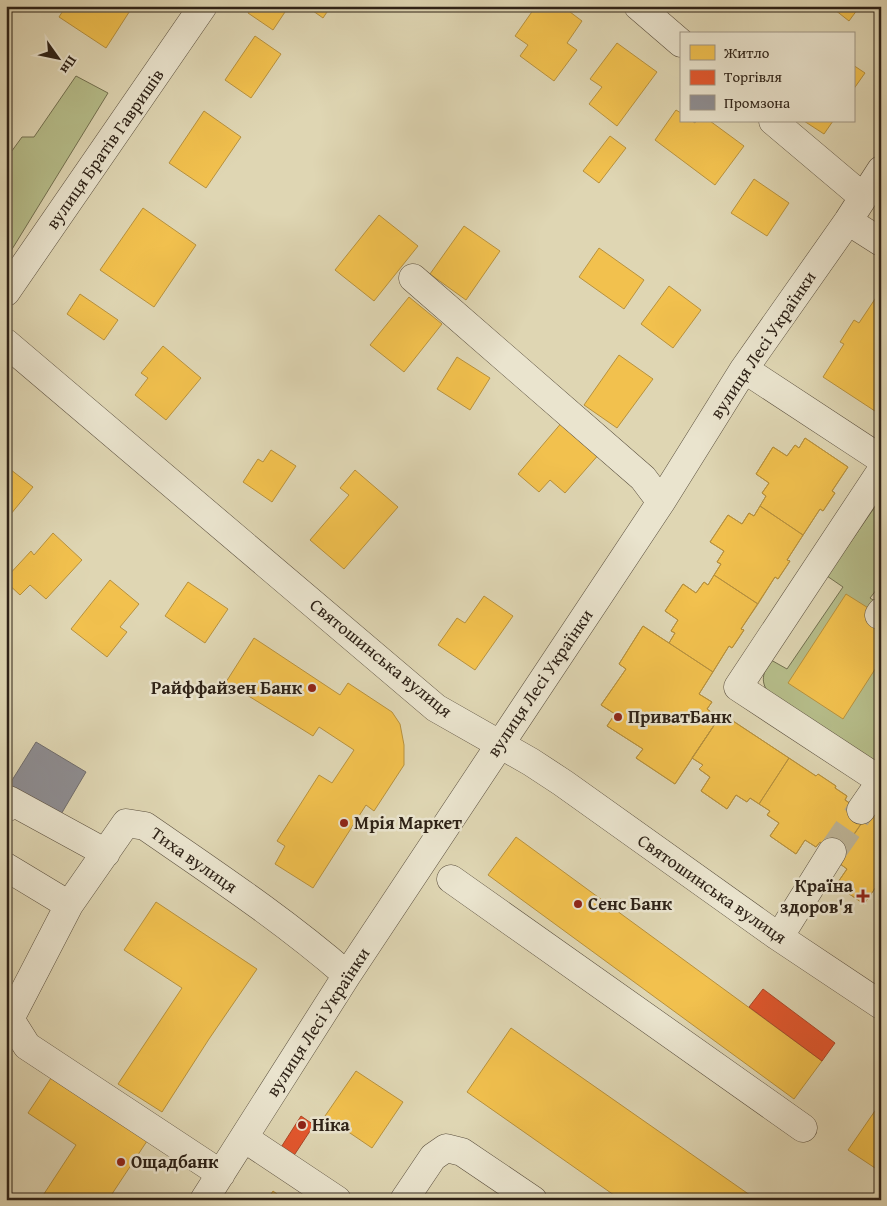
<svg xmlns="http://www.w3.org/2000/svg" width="887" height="1206" font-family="'Gentium Book Plus',serif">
  <rect width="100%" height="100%" fill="#dfd6b3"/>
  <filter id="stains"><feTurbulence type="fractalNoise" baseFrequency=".004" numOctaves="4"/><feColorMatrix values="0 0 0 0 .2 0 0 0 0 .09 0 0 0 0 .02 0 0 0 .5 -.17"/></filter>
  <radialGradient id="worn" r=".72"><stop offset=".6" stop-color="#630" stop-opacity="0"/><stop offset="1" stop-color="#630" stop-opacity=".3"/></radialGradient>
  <!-- green -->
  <path fill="#b6bd8a" stroke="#727050" d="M 76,76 L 108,93 L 6,259 L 6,159 L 22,137 L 34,137 Z
    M 881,498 L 881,584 L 870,598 L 881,605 L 881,768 L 770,695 C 760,682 762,674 771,660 L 787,669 L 843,587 L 827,576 Z"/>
  <!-- homes -->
  <path fill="#f2c14e" stroke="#b7913e" d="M 66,6 L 133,6 L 106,48 L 59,17 Z
    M 252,6 L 289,6 L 273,30 L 248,13 Z
    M 306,6 L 331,6 L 323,18 Z
    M 536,6 L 562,6 L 582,21 L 567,43 L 577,50 L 554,81 L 520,56 L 528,45 L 515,36 Z
    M 830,6 L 860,6 L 849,21 Z
    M 255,36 L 281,54 L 251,98 L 225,80 Z
    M 617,43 L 657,72 L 617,126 L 589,104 L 602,87 L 590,79 Z
    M 853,65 L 865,73 L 853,90 Z
    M 676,110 L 681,113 L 681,121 L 692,121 L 695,123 L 696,121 L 710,121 L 744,146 L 715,185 L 655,140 Z
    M 204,111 L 241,137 L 206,188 L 169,163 Z
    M 804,121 L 833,121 L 824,134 Z
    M 610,136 L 626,148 L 599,183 L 583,171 Z
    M 754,179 L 789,203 L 767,236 L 731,213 Z
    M 143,208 L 196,245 L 154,307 L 100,270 Z
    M 379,215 L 418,246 L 374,301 L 335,270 Z
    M 464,226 L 500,251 L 466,300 L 430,274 Z
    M 599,248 L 644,280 L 624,309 L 579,277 Z
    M 669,286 L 701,310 L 673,348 L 641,324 Z
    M 881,290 L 881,415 L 823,377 L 844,344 L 840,342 L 854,320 L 859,323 Z
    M 80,294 L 118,320 L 104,340 L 67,314 Z
    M 409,297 L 442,324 L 404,372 L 370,345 Z
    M 163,346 L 201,378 L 166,420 L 135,395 L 148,378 L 141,373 Z
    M 619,355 L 653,379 L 617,428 L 584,405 Z
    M 457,357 L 490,378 L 470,410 L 437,389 Z
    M 563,421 L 600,453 L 565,493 L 550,480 L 539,492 L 518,474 Z
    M 805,438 L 848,467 L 832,491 L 835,493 L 823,511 L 820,509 L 787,560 L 790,561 L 778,579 L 775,577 L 741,629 L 744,630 L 732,648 L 729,646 L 699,694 L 712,702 L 707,709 L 719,718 L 675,784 L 636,758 L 643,749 L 607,726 L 615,714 L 601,705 L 626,669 L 619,664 L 643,626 L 669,643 L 675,633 L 671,631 L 678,620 L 665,611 L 683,584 L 696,593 L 704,582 L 708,585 L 721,564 L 717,562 L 724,551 L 710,542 L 728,515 L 742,524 L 749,513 L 754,516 L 766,496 L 762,493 L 769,483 L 756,474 L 773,447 L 787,456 L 795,445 L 799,448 Z
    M 805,438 L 848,467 L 832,491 L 835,493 L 823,511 L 820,509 L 803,535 L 760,506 L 766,496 L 762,493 L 769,483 L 756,474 L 773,447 L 787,456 L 795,445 L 799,448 Z
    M 271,450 L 296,466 L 272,502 L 243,482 L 258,459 L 263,462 Z
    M 6,466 L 33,487 L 6,520 Z
    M 355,470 L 398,507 L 344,569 L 310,540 L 349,495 L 340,488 Z
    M 760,506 L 803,535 L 787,560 L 790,561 L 778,579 L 775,577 L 758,604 L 714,575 L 721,564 L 717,562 L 724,551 L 710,542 L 728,515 L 742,524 L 749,513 L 754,516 Z
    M 53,533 L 82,560 L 46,599 L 30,585 L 20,595 L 6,582 L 6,578 L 31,551 L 34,555 Z
    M 714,575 L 758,604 L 741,629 L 744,630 L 732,648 L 729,646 L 713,672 L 669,643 L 675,633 L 671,631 L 678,620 L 665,611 L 683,584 L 696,593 L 704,582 L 708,585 Z
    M 110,580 L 139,604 L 120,627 L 127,632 L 107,657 L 71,629 Z
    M 188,582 L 228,609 L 205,643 L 165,616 Z
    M 846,594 L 881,616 L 881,660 L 843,719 L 788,683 Z
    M 484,596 L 513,616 L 475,670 L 438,645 L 457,618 L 465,623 Z
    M 643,626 L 713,672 L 699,694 L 712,702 L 707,709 L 719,718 L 675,784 L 636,758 L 643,749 L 607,726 L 615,714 L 601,705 L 626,669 L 619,664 Z
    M 254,638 L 340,695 L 348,683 L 392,712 L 400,724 L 404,745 L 404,765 L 374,811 L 366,805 L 313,888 L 275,864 L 285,846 L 277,841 L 319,775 L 332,783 L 354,750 L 319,727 L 313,736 L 226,682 Z
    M 719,718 L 730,725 L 733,721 L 816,776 L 818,774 L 836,786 L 835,788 L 847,796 L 845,800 L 861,810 L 870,811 L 881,818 L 881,890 L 876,887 L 864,904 L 836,885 L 847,869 L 836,861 L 832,852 L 820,842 L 816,847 L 805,840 L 796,854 L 770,836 L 779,823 L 767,815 L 770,811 L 750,798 L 747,802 L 736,795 L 727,809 L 701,791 L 710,777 L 699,769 L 703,765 L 692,758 Z
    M 719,718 L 730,725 L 733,721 L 789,758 L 759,804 L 750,798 L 747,802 L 736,795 L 727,809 L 701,791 L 710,777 L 699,769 L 703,765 L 692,758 Z
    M 789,758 L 816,776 L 818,774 L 836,786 L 835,788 L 847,796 L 845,800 L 867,815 L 839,856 L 820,842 L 816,847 L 805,840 L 796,854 L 770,836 L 779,823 L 767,815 L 770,811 L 759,804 Z
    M 870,811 L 881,818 L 881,890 L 876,887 L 864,904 L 836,885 L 847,869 L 836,861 Z
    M 516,837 L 822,1061 L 794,1099 L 488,875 Z
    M 156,902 L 257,969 L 209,1039 L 162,1112 L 118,1084 L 182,988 L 124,950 Z
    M 511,1028 L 757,1200 L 621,1200 L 467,1092 Z
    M 356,1071 L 403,1102 L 372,1148 L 325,1116 Z
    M 55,1072 L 151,1135 L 108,1200 L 40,1200 L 76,1145 L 28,1113 Z
    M 879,1105 L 881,1106 L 881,1172 L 848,1150 Z
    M 273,1191 L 285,1200 L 267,1200 Z"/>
  <!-- shops -->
  <path fill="#e4572e" stroke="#ad4727" d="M 763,989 L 835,1043 L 822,1061 L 749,1007 Z
    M 301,1116 L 314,1125 L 291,1160 L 278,1152 Z"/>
  <!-- industry -->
  <path fill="#8d8d92" stroke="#706d6d" d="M 36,742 L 86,772 L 60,816 L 9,785 Z"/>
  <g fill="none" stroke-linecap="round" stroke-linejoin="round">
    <!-- minor-tunnel -->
    <path stroke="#bcb294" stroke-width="28" stroke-dasharray="28 14" stroke-linecap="butt" d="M 832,852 L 861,810"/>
    <defs>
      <path id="minor" d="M 638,6 L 681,43
        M 773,121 L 863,197
        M 848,221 L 881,242
        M 413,278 L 643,478 L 661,502
        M 6,292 L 203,6
        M 6,343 L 436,708 L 531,762 L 563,783 L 776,935 L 881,1005
        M 744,369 L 881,459
        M 879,615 L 881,612
        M 6,808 L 9,800 L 106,853
        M 861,810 L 881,781 L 738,687 L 881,471
        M 6,867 L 69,905
        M 451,879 L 803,1128
        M 776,935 L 786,926 L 832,852
        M 244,1138 L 337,1200
        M 221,1174 L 27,1046 L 10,1019 L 69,905 L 126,823 L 145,826 C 213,873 284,920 347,975
        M 204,1200 L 347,975 L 661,502 L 744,369 L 848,221 L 881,170
        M 404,1200 L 433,1157 L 446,1148 L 462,1152 L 533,1200"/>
    </defs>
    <!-- minor casing -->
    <use href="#minor" stroke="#5a4f3e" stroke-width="29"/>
    <!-- minor -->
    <use href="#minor" stroke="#eae4ce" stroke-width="28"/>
  </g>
  <!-- markers -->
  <g fill="#8f2418" stroke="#eae4ce" stroke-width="2">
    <circle cx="312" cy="688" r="5"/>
    <circle cx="618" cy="717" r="5"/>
    <circle cx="344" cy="823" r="5"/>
    <path d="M860.5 888.5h5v5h5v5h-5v5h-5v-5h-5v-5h5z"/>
    <circle cx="578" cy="904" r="5"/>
    <circle cx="302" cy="1125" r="5"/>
    <circle cx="121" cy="1162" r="5"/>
  </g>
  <g text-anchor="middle" stroke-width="5" stroke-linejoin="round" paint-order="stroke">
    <!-- street labels -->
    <g font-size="18" fill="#2e2217" stroke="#eae4ce">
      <text transform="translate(105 149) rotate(-55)" y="6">вулиця Братів Гавришів</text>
      <text transform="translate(763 345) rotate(-56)" y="6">вулиця Лесі Українки</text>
      <text transform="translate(381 658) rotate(39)" y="6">Святошинська вулиця</text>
      <text transform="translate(540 683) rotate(-56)" y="6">вулиця Лесі Українки</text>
      <text transform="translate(194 860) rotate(35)" y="6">Тиха вулиця</text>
      <text transform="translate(712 889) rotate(35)" y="6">Святошинська вулиця</text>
      <text transform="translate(318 1022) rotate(-57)" y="6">вулиця Лесі Українки</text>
    </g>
    <!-- poi labels -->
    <g font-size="18" font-weight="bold" fill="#2e2217" stroke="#eae4ce" text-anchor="start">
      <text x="302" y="694" text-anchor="end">Райффайзен Банк</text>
      <text x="628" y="723">ПриватБанк</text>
      <text x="354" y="829">Мрія Маркет</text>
      <text x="853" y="892" text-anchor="end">Країна<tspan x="853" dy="21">здоров'я</tspan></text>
      <text x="588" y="910">Сенс Банк</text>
      <text x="312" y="1131">Ніка</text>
      <text x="131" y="1168">Ощадбанк</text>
    </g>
  </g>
  <!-- margin -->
  <rect width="887" height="1206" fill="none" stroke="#dfd6b3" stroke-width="25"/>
  <rect x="8" y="8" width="872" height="1191" fill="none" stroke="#2e2217" stroke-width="2.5"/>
  <rect x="12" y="12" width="862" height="1181" fill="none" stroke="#2e2217"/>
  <!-- legend -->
  <rect x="680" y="32" width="175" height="90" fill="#eae4ce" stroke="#9f9685"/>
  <rect x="690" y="45" width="25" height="15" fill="#f2c14e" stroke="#9f9685"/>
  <text x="724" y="58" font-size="15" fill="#2e2217">Житло</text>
  <rect x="690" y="70" width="25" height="15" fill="#e4572e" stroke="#9f9685"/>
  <text x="724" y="82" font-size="15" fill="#2e2217">Торгівля</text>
  <rect x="690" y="95" width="25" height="15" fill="#8d8d92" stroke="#9f9685"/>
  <text x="724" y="108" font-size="15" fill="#2e2217">Промзона</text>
  <!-- north arrow -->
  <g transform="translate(58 58) rotate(123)" stroke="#eae4ce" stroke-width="4" paint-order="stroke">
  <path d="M0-4L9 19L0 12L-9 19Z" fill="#2e2217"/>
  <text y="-8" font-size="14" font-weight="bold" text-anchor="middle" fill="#2e2217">Пн</text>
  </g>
  <rect width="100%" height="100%" filter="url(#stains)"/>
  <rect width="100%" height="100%" fill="url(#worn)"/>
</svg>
